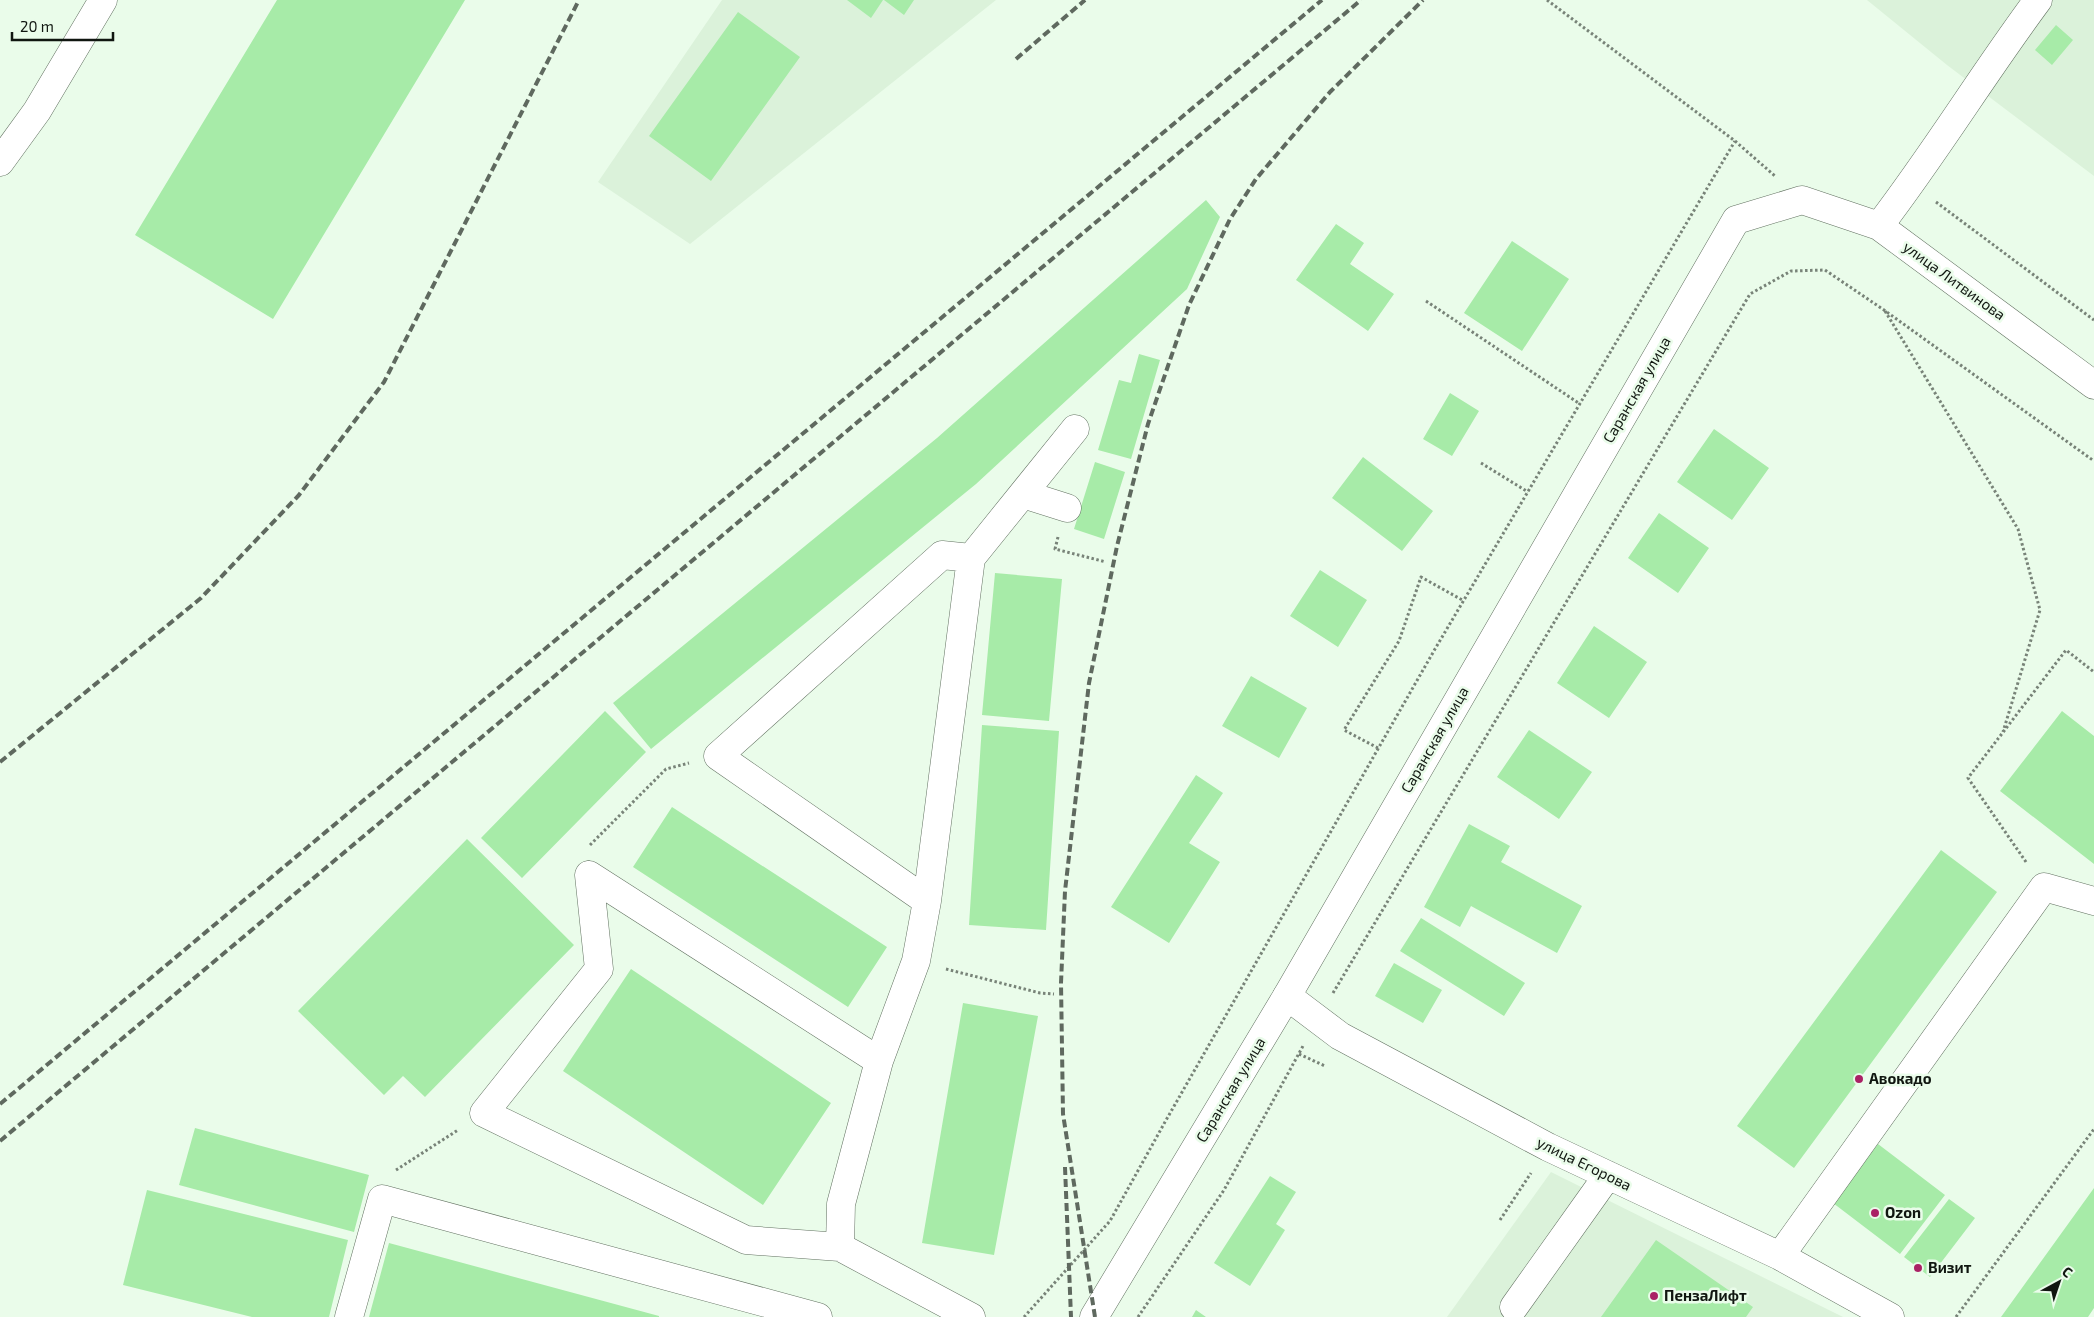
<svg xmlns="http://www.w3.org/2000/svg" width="2094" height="1317" font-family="'Exo 2',sans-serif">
  <rect width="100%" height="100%" fill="#eafcea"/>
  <!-- built -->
  <path fill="#dbf2da" d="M 722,0 L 996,0 L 690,244 L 598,182 Z
    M 1867,0 L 2094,0 L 2094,176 L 1947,65 Z
    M 1551,1172 L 1843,1317 L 1447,1317 Z"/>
  <!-- building -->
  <path fill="#a7eba8" d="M 277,0 L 465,0 L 273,319 L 135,235 Z
    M 847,0 L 883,0 L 871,18 Z
    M 884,0 L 914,0 L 904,15 Z
    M 738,12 L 800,57 L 711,181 L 649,136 Z
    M 2056,25 L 2073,40 L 2052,65 L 2035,50 Z
    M 1206,200 L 1220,217 L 1187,289 L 976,484 L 651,749 L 613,703 L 937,438 Z
    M 1336,224 L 1364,243 L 1350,264 L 1394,294 L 1368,331 L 1296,280 Z
    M 1512,241 L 1569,279 L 1522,351 L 1464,313 Z
    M 1139,354 L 1160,360 L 1131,459 L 1098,450 L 1119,380 L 1131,383 Z
    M 1450,393 L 1479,411 L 1452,456 L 1423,439 Z
    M 1714,429 L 1769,468 L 1732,520 L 1677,482 Z
    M 1363,457 L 1433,511 L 1402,551 L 1332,498 Z
    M 1095,462 L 1125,472 L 1104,539 L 1074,529 Z
    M 1659,513 L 1709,548 L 1678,593 L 1628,558 Z
    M 1320,570 L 1367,600 L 1338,647 L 1290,616 Z
    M 995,573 L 1062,579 L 1049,721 L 982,715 Z
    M 1594,626 L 1647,662 L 1609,718 L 1557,683 Z
    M 1251,676 L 1307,708 L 1279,758 L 1222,726 Z
    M 605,711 L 646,752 L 522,878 L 481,838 Z
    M 2062,711 L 2094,736 L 2094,864 L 2000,791 Z
    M 982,725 L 1059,731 L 1046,930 L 969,925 Z
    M 1529,730 L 1592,772 L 1559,819 L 1497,777 Z
    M 1196,775 L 1223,793 L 1189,843 L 1220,862 L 1169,943 L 1111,907 Z
    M 672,807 L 887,947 L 848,1007 L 633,867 Z
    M 1469,824 L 1510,846 L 1501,862 L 1582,906 L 1557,953 L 1471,906 L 1460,927 L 1424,907 Z
    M 467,839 L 574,945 L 425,1097 L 403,1076 L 384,1095 L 298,1011 Z
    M 1941,850 L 1997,892 L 1794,1168 L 1737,1126 Z
    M 1421,918 L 1525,983 L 1504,1016 L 1400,951 Z
    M 1394,963 L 1442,990 L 1423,1023 L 1375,996 Z
    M 631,969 L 831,1103 L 763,1205 L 563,1071 Z
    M 963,1003 L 1038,1016 L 994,1255 L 922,1243 Z
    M 195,1128 L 369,1175 L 354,1232 L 179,1185 Z
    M 1878,1144 L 1945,1195 L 1900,1254 L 1833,1203 Z
    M 1270,1176 L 1296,1192 L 1276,1224 L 1285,1230 L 1250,1286 L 1214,1263 Z
    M 2094,1188 L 2094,1308 L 2088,1317 L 2001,1317 Z
    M 147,1190 L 348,1240 L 329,1317 L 252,1317 L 123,1285 Z
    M 1949,1199 L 1975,1218 L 1930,1277 L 1904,1257 Z
    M 1656,1240 L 1753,1307 L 1746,1317 L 1601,1317 Z
    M 389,1243 L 659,1316 L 659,1317 L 369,1317 Z
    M 1196,1310 L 1206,1317 L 1192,1317 Z"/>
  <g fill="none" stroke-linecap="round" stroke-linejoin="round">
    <defs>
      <path id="minor" d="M 0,162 L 37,111 L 103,0
        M 1879,226 C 1935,153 1983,74 2038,0
        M 1023,494 L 1067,508
        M 589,875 L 599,969 L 484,1113 L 746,1240 L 840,1247 L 971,1317
        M 589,875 L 879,1061 L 841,1204 L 840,1247
        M 927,901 L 971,558 L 1075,429
        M 1287,996 L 1340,1036 L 1548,1147 L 1780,1256 L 1890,1317
        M 879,1061 L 916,961 L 927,901 L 718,756 L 942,555 L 971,558
        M 1780,1256 L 2044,887 L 2094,901
        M 1514,1307 L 1608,1175
        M 349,1317 L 382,1199 L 818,1317"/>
      <path id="major" d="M 1094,1317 L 1287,996 L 1736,220 L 1802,200 L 1879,226 L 2094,385"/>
    </defs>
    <!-- minor casing -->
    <use href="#minor" stroke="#627161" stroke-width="29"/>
    <!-- major casing -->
    <use href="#major" stroke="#627161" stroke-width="29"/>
    <!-- path -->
    <path stroke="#788378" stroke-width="3" stroke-dasharray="2.5 2.5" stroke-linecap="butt" d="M 1547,0 L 1735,141 L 1775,176
      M 1936,202 L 2094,320
      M 1426,301 L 1580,404
      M 1885,311 L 2018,529 L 2040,610 L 2003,732
      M 1481,463 L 1528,492
      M 1058,537 L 1055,549 L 1106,562
      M 1378,748 L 1344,730 L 1399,641 L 1421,577 L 1464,601
      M 590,845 L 666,769 L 689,763
      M 2026,862 L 1968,778 L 2066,650 L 2094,672
      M 946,969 L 1040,993 L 1054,994
      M 1333,993 L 1750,294 L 1791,271 L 1825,270 L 1884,310 L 2094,461
      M 1299,1054 L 1325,1066
      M 396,1170 L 458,1130
      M 1500,1220 L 1531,1173
      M 1024,1317 L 1110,1221 L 1165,1122 L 1435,649 L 1735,141
      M 1138,1317 L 1224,1190 L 1303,1046
      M 1956,1317 L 2094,1129"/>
    <!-- minor -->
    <use href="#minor" stroke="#fff" stroke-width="28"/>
    <!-- major -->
    <use href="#major" stroke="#fff" stroke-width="28"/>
    <!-- rail -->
    <path stroke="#5f695f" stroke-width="4" stroke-dasharray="8 4" stroke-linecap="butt" d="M 1016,59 L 1085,0
      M 0,762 L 201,598 L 299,495 L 384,382 L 579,0
      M 0,1104 L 1322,0
      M 0,1141 L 1361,0
      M 1065,1167 L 1071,1317
      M 1095,1317 L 1063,1114 L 1061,983 L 1065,891 L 1089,683 L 1117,546 L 1148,424 L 1189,305 L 1230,219 L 1256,179 L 1330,92 L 1423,0"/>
  </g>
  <!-- markers -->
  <g fill="#aa2165" stroke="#eafcea" stroke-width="2">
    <circle cx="1859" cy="1079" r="5"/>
    <circle cx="1875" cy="1213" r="5"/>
    <circle cx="1918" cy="1268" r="5"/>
    <circle cx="1654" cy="1296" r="5"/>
  </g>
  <g text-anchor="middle" stroke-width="5" stroke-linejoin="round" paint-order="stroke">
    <!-- street labels -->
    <g font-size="15" fill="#101610" stroke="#eafcea">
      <text transform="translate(1954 281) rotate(36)" y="5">улица Литвинова</text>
      <text transform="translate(1637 390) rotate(-60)" y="5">Саранская улица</text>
      <text transform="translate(1435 740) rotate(-60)" y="5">Саранская улица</text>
      <text transform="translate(1231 1090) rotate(-59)" y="5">Саранская улица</text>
      <text transform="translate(1584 1164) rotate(26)" y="5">улица Егорова</text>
    </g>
    <!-- poi labels -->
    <g font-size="15" font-weight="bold" fill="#101610" stroke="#eafcea" text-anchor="start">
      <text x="1869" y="1084">Авокадо</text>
      <text x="1885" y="1218">Ozon</text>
      <text x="1928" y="1273">Визит</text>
      <text x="1664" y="1301">ПензаЛифт</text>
    </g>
  </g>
  <!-- north arrow -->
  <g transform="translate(2059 1282) rotate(40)" stroke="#eafcea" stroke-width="4" paint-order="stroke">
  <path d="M0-4L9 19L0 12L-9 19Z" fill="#101610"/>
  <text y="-8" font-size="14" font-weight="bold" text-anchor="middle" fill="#101610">С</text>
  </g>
  <!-- scale -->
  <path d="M12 32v8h101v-8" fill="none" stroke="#101610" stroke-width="2.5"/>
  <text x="20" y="32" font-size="15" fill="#101610" stroke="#eafcea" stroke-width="4" paint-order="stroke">20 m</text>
</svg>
